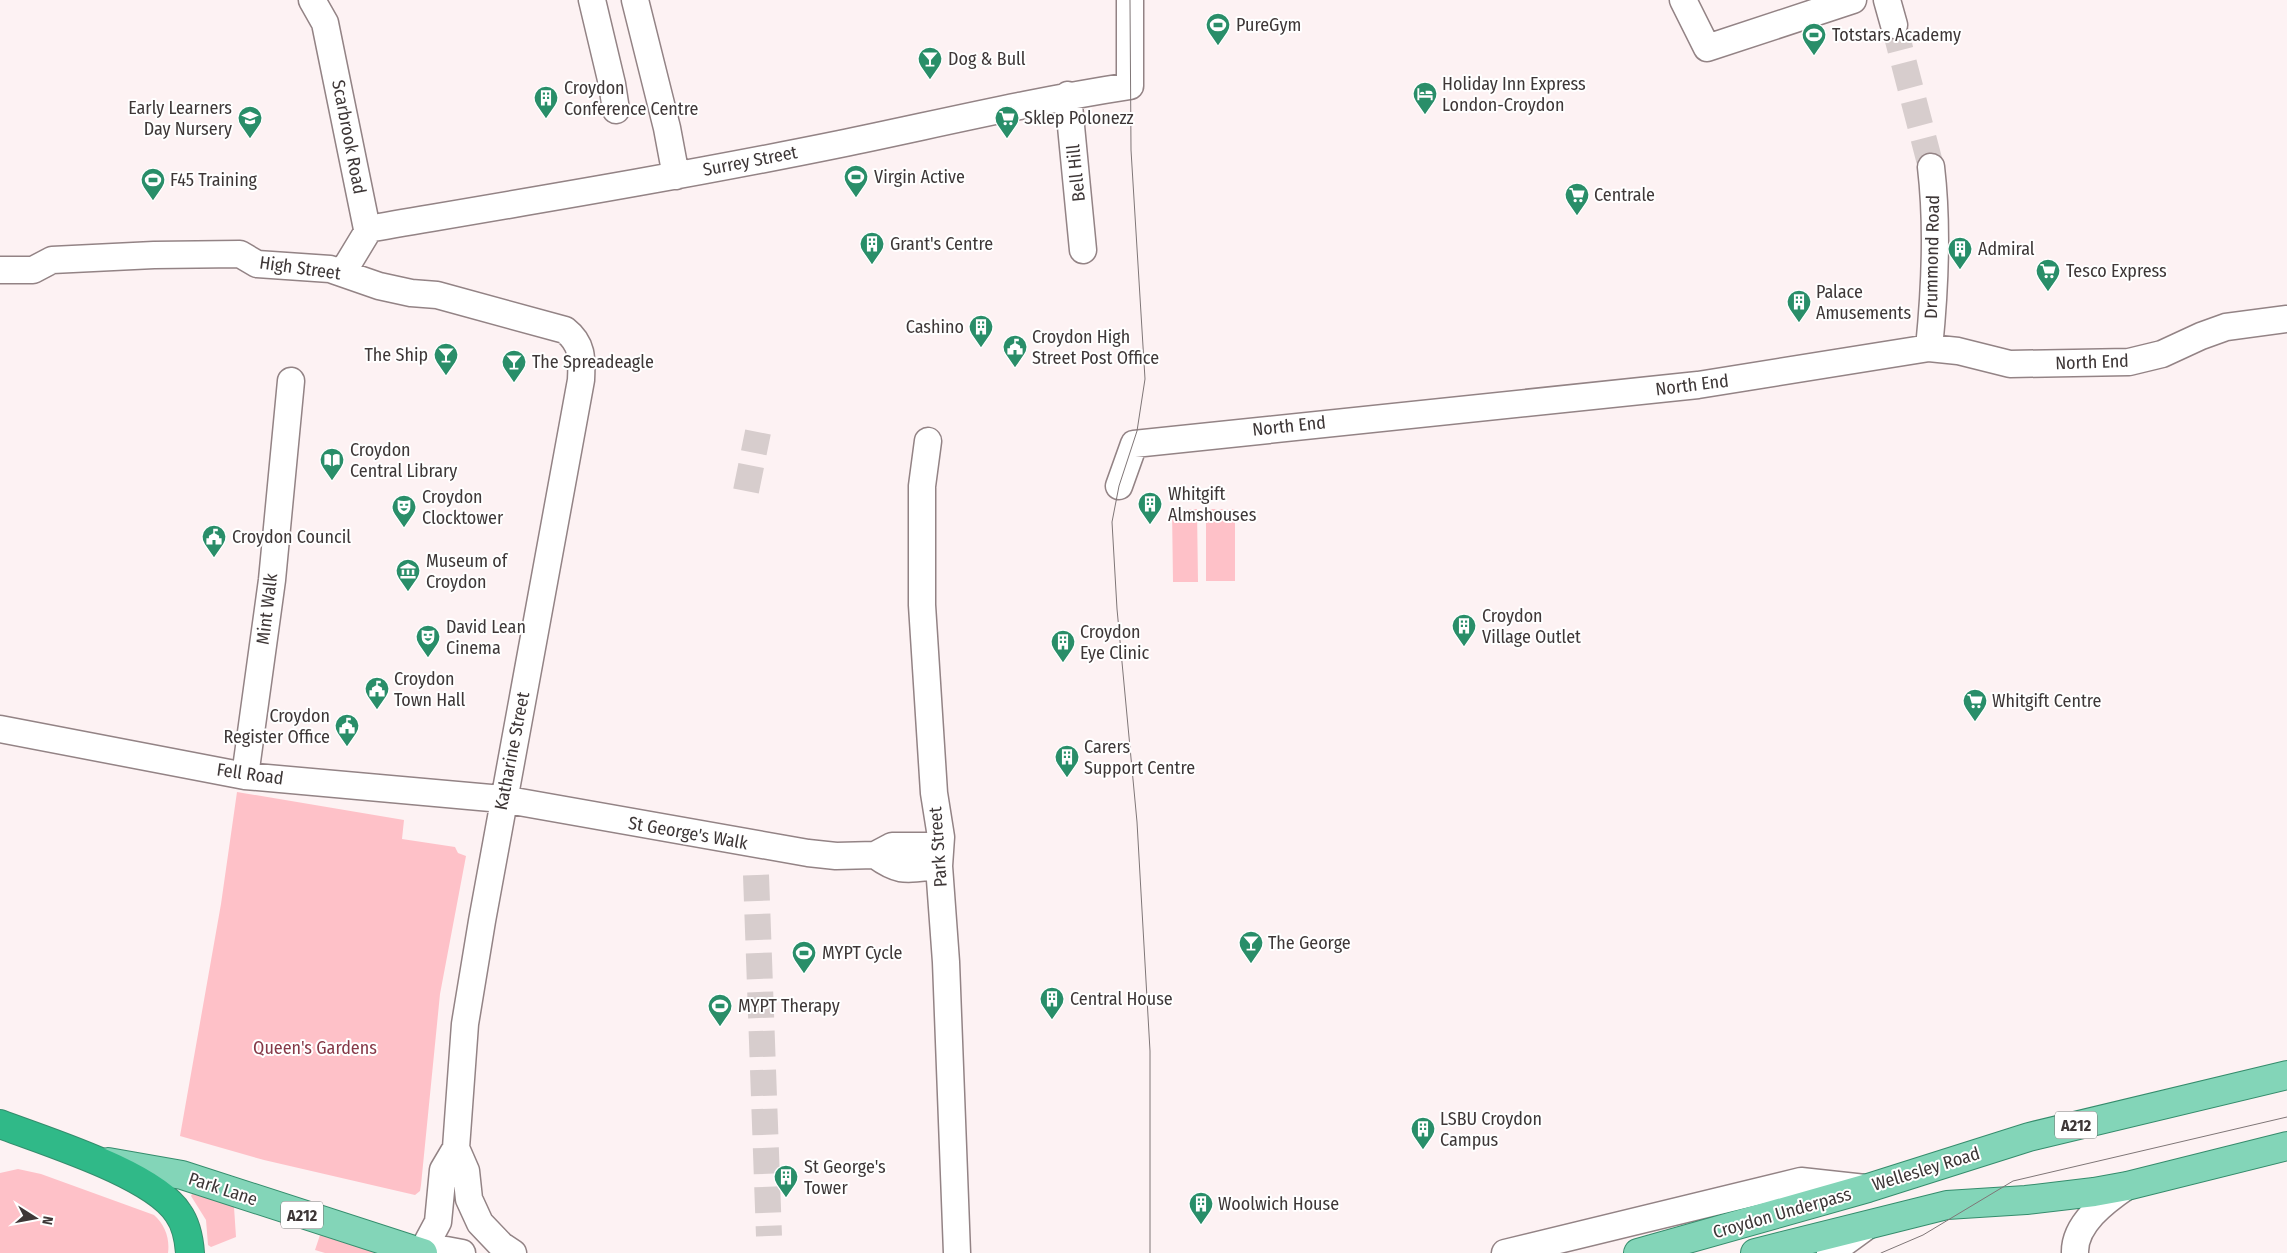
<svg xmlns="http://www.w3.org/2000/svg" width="2287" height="1253" font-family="'Fira Sans Condensed',sans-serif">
  <rect width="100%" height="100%" fill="#fdf2f3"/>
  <!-- green -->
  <path fill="#fec1c8" d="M 1172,509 L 1197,509 L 1198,582 L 1173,582 Z
    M 1206,509 L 1235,509 L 1235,581 L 1206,581 Z
    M 237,792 L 404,820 L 402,839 L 455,847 L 458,853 L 466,856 L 440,994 L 421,1185 L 420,1191 L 415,1195 L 264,1160 L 180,1136 L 221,904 Z
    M 18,1169 L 41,1174 L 154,1215 C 165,1225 170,1238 168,1253 L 0,1253 L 0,1173 Z
    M 193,1192 L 234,1207 L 236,1237 L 211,1247 L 208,1245 L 206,1220 L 191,1196 Z
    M 320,1235 L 377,1253 L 325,1253 L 315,1250 Z"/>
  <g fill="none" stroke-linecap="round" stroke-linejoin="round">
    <!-- street-tunnel -->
    <path stroke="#d7cdcd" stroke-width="26" stroke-dasharray="26 13" stroke-linecap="butt" d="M 1894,25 L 1931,167
      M 746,491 L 758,432
      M 756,875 L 769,1236"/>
    <defs>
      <path id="street" d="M 312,0 L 325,23 L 367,229 L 366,234 L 343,272
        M 592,0 L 612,84 L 616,110
        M 635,0 L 667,128 L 676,176
        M 1683,0 L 1707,48 L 1853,0
        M 1887,0 L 1894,25
        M 1068,95 L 1083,250
        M 367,229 C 525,202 683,176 840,144 C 937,124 1032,101 1130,86 L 1130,0
        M 0,270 L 33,270 L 52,260 L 154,255 L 240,254 L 257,264 L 330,269 L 379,286 L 411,293 L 437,295 L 565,330 C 583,344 582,359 581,380 L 482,921 L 465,1024 L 456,1148 L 443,1170 L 438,1222 L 422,1252
        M 1929,348 C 1935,289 1938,226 1931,167
        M 928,441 L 922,486 L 922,605 L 934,793 L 941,837 L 939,866 L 946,962 L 957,1253
        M 1119,486 L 1134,444 L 1698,385 L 1929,348 L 1958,351 L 2010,364 L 2129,362 L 2162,354 L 2201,336 L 2226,327 L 2287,319
        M 0,729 L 245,776 L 502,799 L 808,853 L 836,856 L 875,855 L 892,846 L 939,846
        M 245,776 L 272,580 L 291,381
        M 875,855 C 901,874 908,869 939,866
        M 456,1148 L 466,1171 L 469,1199 L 480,1223 L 501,1245 L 513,1253
        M 422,1252 L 446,1250 L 462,1253
        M 1505,1253 L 1801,1181 L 1865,1188
        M 1830,1253 L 1867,1226
        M 2075,1253 C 2074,1224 2105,1201 2127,1186"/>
      <path id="primary" d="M 108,1162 L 182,1175 L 423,1253
        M 1638,1253 L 1868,1188 L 2029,1137 L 2287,1075
        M 1755,1253 L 1947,1205 L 2026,1200 L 2094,1192 L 2127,1186 L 2287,1146"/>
      <path id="highway" d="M 0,1124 C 44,1141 153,1174 178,1213 C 186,1224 189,1239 190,1253"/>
    </defs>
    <!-- street casing -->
    <use href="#street" stroke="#938385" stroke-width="29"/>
    <!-- primary casing -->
    <use href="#primary" stroke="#358c6c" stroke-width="30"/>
    <!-- highway casing -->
    <use href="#highway" stroke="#358c6c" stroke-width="30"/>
    <!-- street -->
    <use href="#street" stroke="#fff" stroke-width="26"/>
    <!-- primary -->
    <use href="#primary" stroke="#83d5b8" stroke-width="28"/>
    <!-- highway -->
    <use href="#highway" stroke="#30b988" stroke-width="28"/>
    <!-- tram -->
    <path stroke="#7f7677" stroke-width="1" d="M 1130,0 L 1131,150 L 1145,379 L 1137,431 L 1119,486 L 1112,522 L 1117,609 L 1137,822 L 1150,1051 L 1150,1253
      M 1881,1253 L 1923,1235 L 2013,1181 L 2287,1117"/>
  </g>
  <!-- icons -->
  <defs>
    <symbol id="stadium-pin" viewBox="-11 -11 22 30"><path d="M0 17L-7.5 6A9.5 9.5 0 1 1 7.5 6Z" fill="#298e69" stroke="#fff"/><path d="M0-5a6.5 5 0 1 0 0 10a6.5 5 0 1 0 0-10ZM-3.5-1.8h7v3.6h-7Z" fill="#fff"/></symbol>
    <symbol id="bar-pin" viewBox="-11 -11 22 30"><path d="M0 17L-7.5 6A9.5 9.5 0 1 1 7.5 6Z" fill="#298e69" stroke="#fff"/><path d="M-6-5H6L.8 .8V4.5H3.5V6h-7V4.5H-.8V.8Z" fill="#fff"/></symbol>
    <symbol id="hotel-pin" viewBox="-11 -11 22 30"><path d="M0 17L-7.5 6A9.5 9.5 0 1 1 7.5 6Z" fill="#298e69" stroke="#fff"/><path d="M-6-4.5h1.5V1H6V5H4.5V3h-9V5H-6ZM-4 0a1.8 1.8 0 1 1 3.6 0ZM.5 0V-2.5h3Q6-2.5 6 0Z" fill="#fff"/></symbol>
    <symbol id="building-pin" viewBox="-11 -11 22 30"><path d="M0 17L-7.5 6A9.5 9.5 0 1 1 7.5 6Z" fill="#298e69" stroke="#fff"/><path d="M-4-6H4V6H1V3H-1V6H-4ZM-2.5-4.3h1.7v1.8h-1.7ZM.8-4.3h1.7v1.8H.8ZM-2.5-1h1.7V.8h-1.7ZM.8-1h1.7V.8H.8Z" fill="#fff"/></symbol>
    <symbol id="school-pin" viewBox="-11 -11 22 30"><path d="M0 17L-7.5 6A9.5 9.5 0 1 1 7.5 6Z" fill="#298e69" stroke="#fff"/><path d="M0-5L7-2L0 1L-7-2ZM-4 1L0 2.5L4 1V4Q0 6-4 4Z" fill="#fff"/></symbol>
    <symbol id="supermarket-pin" viewBox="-11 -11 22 30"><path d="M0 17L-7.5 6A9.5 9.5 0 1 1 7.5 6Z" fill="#298e69" stroke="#fff"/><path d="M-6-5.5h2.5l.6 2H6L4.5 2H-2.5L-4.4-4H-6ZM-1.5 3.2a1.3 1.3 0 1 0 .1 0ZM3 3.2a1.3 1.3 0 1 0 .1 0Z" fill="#fff"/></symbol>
    <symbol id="civic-pin" viewBox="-11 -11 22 30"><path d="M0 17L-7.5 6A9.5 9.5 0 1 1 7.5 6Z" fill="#298e69" stroke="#fff"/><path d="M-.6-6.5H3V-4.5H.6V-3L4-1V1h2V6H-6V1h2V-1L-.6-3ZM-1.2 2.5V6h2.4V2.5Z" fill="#fff"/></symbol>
    <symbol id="library-pin" viewBox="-11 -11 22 30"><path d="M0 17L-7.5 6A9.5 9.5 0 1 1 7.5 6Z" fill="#298e69" stroke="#fff"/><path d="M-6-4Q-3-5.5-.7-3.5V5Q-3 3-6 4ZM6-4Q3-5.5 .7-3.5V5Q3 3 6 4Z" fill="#fff"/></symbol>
    <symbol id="theatre-pin" viewBox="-11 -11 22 30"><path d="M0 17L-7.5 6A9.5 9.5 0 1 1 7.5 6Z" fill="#298e69" stroke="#fff"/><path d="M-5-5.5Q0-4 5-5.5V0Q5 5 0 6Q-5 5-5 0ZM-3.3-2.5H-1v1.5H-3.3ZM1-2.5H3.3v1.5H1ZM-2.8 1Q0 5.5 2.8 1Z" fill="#fff"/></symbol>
    <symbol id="museum-pin" viewBox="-11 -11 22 30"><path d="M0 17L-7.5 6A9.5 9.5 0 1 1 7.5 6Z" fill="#298e69" stroke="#fff"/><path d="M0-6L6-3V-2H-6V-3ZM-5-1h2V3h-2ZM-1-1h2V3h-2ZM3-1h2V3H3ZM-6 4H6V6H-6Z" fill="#fff"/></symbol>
  </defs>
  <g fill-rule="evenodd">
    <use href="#stadium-pin" x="1204" y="11" width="28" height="38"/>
    <use href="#stadium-pin" x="1800" y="21" width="28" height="38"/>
    <use href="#bar-pin" x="916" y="45" width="28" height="38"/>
    <use href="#hotel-pin" x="1411" y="80" width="28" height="38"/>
    <use href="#building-pin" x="532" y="84" width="28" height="38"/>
    <use href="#school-pin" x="236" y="104" width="28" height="38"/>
    <use href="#supermarket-pin" x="993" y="104" width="28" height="38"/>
    <use href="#stadium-pin" x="842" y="163" width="28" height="38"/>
    <use href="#stadium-pin" x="139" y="166" width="28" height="38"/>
    <use href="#supermarket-pin" x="1563" y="181" width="28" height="38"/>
    <use href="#building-pin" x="858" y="230" width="28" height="38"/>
    <use href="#building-pin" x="1946" y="235" width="28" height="38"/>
    <use href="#supermarket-pin" x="2034" y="257" width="28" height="38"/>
    <use href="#building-pin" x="1785" y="288" width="28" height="38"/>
    <use href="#building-pin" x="967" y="313" width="28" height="38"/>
    <use href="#civic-pin" x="1001" y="333" width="28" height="38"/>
    <use href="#bar-pin" x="432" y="341" width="28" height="38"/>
    <use href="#bar-pin" x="500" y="348" width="28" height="38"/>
    <use href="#library-pin" x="318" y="446" width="28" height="38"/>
    <use href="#building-pin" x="1136" y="490" width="28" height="38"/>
    <use href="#theatre-pin" x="390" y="493" width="28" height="38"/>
    <use href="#civic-pin" x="200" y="523" width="28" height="38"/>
    <use href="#museum-pin" x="394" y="557" width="28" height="38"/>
    <use href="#building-pin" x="1450" y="612" width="28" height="38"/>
    <use href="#theatre-pin" x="414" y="623" width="28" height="38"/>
    <use href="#building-pin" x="1049" y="628" width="28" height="38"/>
    <use href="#civic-pin" x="363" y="675" width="28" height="38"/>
    <use href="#supermarket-pin" x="1961" y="687" width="28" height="38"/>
    <use href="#civic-pin" x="333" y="712" width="28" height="38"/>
    <use href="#building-pin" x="1053" y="743" width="28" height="38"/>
    <use href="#bar-pin" x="1237" y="929" width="28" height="38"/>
    <use href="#stadium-pin" x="790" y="939" width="28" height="38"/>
    <use href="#building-pin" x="1038" y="985" width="28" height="38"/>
    <use href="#stadium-pin" x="706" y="992" width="28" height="38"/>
    <use href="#building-pin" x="1409" y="1115" width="28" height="38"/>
    <use href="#building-pin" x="772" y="1163" width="28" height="38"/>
    <use href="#building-pin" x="1187" y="1190" width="28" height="38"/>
  </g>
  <g text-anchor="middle" stroke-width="4" stroke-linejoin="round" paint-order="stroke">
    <!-- shield labels -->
    <g fill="#fff" stroke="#787373" stroke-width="1">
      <rect x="2055" y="1111.5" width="42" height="27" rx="4"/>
      <rect x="281" y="1201.5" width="42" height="27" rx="4"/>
    </g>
    <g font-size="16" font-weight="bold" fill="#3e3737">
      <text x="2076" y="1131">A212</text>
      <text x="302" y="1221">A212</text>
    </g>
    <!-- poi labels -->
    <g font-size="18" fill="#3e3737" stroke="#fff" text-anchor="start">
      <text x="1236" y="31">PureGym</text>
      <text x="1832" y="41">Totstars Academy</text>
      <text x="948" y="65">Dog &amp; Bull</text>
      <text x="1442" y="90">Holiday Inn Express<tspan x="1442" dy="21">London-Croydon</tspan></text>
      <text x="564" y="94">Croydon<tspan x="564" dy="21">Conference Centre</tspan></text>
      <text x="232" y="114" text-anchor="end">Early Learners<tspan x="232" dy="21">Day Nursery</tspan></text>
      <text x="1024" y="124">Sklep Polonezz</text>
      <text x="874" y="183">Virgin Active</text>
      <text x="170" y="186">F45 Training</text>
      <text x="1594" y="201">Centrale</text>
      <text x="890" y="250">Grant's Centre</text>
      <text x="1978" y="255">Admiral</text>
      <text x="2066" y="277">Tesco Express</text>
      <text x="1816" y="298">Palace<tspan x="1816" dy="21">Amusements</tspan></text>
      <text x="964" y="333" text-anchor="end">Cashino</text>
      <text x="1032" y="343">Croydon High<tspan x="1032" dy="21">Street Post Office</tspan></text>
      <text x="428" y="361" text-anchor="end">The Ship</text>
      <text x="532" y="368">The Spreadeagle</text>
      <text x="350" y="456">Croydon<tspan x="350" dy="21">Central Library</tspan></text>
      <text x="1168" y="500">Whitgift<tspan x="1168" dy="21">Almshouses</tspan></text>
      <text x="422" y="503">Croydon<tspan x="422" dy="21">Clocktower</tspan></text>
      <text x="232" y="543">Croydon Council</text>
      <text x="426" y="567">Museum of<tspan x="426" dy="21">Croydon</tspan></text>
      <text x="1482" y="622">Croydon<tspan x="1482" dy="21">Village Outlet</tspan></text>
      <text x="446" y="633">David Lean<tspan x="446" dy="21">Cinema</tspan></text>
      <text x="1080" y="638">Croydon<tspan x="1080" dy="21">Eye Clinic</tspan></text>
      <text x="394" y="685">Croydon<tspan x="394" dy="21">Town Hall</tspan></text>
      <text x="1992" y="707">Whitgift Centre</text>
      <text x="330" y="722" text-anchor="end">Croydon<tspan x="330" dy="21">Register Office</tspan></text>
      <text x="1084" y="753">Carers<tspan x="1084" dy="21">Support Centre</tspan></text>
      <text x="1268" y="949">The George</text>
      <text x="822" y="959">MYPT Cycle</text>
      <text x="1070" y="1005">Central House</text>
      <text x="738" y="1012">MYPT Therapy</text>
      <text x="1440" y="1125">LSBU Croydon<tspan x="1440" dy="21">Campus</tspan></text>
      <text x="804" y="1173">St George's<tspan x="804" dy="21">Tower</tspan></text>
      <text x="1218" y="1210">Woolwich House</text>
    </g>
    <!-- street labels -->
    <g font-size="18" fill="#3e3737" stroke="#fff">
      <text transform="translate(349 137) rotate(79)" y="6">Scarbrook Road</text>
      <text transform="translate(750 161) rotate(-11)" y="6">Surrey Street</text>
      <text transform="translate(1076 173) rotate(-96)" y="6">Bell Hill</text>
      <text transform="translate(1932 257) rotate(-89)" y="6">Drummond Road</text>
      <text transform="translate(300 268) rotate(8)" y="6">High Street</text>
      <text transform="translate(2092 362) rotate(-2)" y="6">North End</text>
      <text transform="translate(1692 385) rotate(-7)" y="6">North End</text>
      <text transform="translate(1289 426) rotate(-6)" y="6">North End</text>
      <text transform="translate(267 609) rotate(-83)" y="6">Mint Walk</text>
      <text transform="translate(512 751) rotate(-79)" y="6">Katharine Street</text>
      <text transform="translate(250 774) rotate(8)" y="6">Fell Road</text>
      <text transform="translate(688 833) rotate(10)" y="6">St George's Walk</text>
      <text transform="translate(938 847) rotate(-94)" y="6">Park Street</text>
      <text transform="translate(1926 1169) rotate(-17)" y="6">Wellesley Road</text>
      <text transform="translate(223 1189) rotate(18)" y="6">Park Lane</text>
      <text transform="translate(1782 1213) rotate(-16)" y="6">Croydon Underpass</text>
    </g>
    <!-- park labels -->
    <g font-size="18" fill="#863847" stroke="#fff">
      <text x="315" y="1054">Queen's Gardens</text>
    </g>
  </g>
  <!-- north arrow -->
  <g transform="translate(35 1218) rotate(101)" stroke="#ffffff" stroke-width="4" paint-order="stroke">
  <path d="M0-4L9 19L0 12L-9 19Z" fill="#3e3737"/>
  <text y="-8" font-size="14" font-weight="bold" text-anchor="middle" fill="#3e3737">N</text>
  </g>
</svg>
